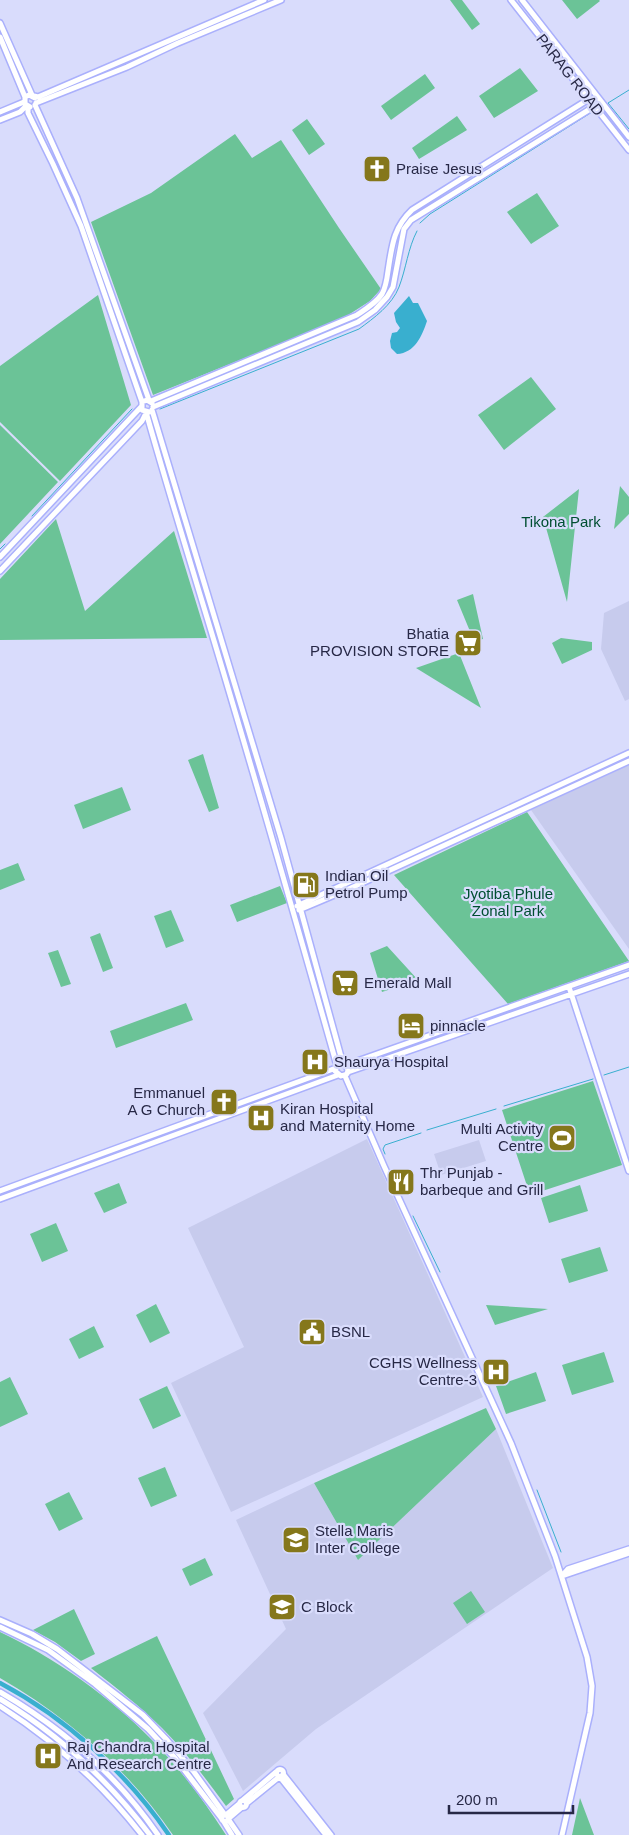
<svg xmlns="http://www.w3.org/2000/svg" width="629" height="1835" font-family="Helvetica,sans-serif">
  <rect width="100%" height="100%" fill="#d9dcfc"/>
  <!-- built -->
  <path fill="#c7cbed" d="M 629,601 L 629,699 L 625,701 L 601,649 L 604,613 Z
    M 629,765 L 629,949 L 531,810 Z
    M 367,1139 L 483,1397 L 231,1512 L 171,1383 L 244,1347 L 188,1228 Z
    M 479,1140 L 486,1161 L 441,1175 L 434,1154 Z
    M 496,1429 L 553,1568 L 316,1729 L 243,1791 L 203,1713 L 286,1629 L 236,1520 L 314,1483 L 358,1560 Z"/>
  <!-- green -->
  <path fill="#6bc397" d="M 450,0 L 462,0 L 480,24 L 472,30 Z
    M 562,0 L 599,0 L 600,1 L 577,19 Z
    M 520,68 L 538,91 L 494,118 L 479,96 Z
    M 425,74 L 435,88 L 391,120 L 381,106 Z
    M 457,116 L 467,130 L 419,159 L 412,148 Z
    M 307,119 L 325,144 L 309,155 L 292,130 Z
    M 235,134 L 252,158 L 281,140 L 339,228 L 381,289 L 370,301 L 342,319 L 153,395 L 91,222 L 151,193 Z
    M 537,193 L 559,226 L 531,244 L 507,212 Z
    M 98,295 L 131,405 L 60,481 L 0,422 L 0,366 Z
    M 531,377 L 556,409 L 504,450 L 478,415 Z
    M 0,425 L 58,482 L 0,544 Z
    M 620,486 L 629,497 L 629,514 L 614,529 Z
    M 579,489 L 567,602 L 543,517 Z
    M 56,519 L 85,611 L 174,531 L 207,638 L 0,640 L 0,579 Z
    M 473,594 L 483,639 L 474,641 L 457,600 Z
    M 561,638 L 592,642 L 592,650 L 562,664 L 552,643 Z
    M 459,653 L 481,708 L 416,668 Z
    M 203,754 L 219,808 L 209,812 L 188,760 Z
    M 122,787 L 131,810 L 83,829 L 74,805 Z
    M 527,812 L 629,961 L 508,1004 L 394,875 Z
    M 18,863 L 25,880 L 0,890 L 0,870 Z
    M 280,886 L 287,903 L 237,922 L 230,905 Z
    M 171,910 L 184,941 L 166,948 L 154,916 Z
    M 100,933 L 113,968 L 103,972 L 90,937 Z
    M 387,946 L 418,980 L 382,992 L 370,953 Z
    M 58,950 L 71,984 L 61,987 L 48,953 Z
    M 186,1003 L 193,1020 L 116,1048 L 110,1031 Z
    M 593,1081 L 622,1165 L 530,1195 L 502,1110 Z
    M 119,1183 L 127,1203 L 104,1213 L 94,1193 Z
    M 580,1185 L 588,1211 L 549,1223 L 541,1198 Z
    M 56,1223 L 68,1251 L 42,1262 L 30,1234 Z
    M 600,1247 L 608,1271 L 569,1283 L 561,1259 Z
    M 156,1304 L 170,1333 L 150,1343 L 136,1315 Z
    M 486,1305 L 548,1309 L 495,1325 Z
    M 94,1326 L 104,1347 L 79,1359 L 69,1339 Z
    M 604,1352 L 614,1382 L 572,1395 L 562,1365 Z
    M 536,1372 L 546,1401 L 506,1414 L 496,1386 Z
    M 10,1377 L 28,1414 L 0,1427 L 0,1382 Z
    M 167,1386 L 181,1416 L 153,1429 L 139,1399 Z
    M 486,1408 L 496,1429 L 358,1560 L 314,1483 Z
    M 165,1467 L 177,1496 L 151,1507 L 138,1478 Z
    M 69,1492 L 83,1519 L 59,1531 L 45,1504 Z
    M 205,1558 L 213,1575 L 190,1586 L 182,1569 Z
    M 471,1591 L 485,1612 L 467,1624 L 453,1603 Z
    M 74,1609 L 95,1654 L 81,1661 L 55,1642 L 33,1630 Z
    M 0,1632 C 54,1657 113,1699 154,1742 C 181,1770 205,1802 226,1835 L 173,1835 C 128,1769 69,1718 0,1678 Z
    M 157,1636 L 234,1799 L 226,1806 C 206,1779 186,1752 162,1728 C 140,1706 115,1687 91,1668 Z
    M 580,1798 L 594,1835 L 572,1835 Z"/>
  <!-- water -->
  <path fill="#39afcf" d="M 409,296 L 413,303 L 418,303 L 427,321 C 422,336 415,353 397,354 L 391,348 L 390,341 L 392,333 L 397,332 L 400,328 L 396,322 L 394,313 Z"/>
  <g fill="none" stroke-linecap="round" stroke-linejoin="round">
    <!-- stream -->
    <path stroke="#39afcf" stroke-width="1" d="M 629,90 L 608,103 L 629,129
      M 420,223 L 430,214 L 592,112
      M 160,409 L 359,329 C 374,318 392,305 399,287 C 406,269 408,248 417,231
      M 32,516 L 132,409
      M 0,549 L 5,544
      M 604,1075 L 629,1067
      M 504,1106 L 593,1079
      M 427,1130 L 496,1109
      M 385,1154 L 383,1149 L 385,1145 L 421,1133
      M 413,1216 L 440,1272
      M 537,1490 L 561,1552"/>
    <!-- canal -->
    <path stroke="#39afcf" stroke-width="4.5" d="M 0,1683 C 66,1718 127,1773 169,1835"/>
    <defs>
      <path id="secondary" d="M 511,0 L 629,150
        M 522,0 L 629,137
        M 0,23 L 32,95
        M 0,37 L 25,97 L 25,104 L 30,107
        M 34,96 L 38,97 L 264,0
        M 25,97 L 29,95 L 35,98
        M 36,103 L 127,67 L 178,43 L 281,0
        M 35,105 L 77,198 L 149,400
        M 28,107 L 28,113 L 53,164 L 81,226 L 142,402 L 142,410 L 149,412
        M 0,112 L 24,102
        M 0,120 L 20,112 L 26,106
        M 151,401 L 357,315 C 366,309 376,303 382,294 C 386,287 387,279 388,271 C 392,246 393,228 412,210 L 589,99
        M 142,402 L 147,400 L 152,403
        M 153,407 L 358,322 L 375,310 L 387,297 L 393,287 L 404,229 L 411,220 L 595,106
        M 152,410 L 281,838 L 343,1064
        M 146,412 C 164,476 183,538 202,601 C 249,755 293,911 337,1066 L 335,1071 L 341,1076 L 347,1074 L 348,1070 L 346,1065 L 341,1064 L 337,1066
        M 0,557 L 141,407
        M 0,571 L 142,421 L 146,413
        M 297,906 L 629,753
        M 299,910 L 351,888 L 629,761
        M 569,987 L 629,1171
        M 346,1065 L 629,965
        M 348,1072 L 629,974
        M 345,1076 L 384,1166 L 511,1443 L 555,1556 L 587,1657 L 592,1686 L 590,1713 L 562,1835
        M 0,1191 L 336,1068
        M 0,1199 L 338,1075
        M 565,1575 L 629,1553
        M 562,1576 L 568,1569 L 629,1549
        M 0,1620 L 32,1634 L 57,1649 L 143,1715 L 167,1740 L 194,1772 L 225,1815
        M 0,1627 L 48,1650 L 95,1684 L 148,1729 L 175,1758 L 222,1819
        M 0,1692 C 62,1728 117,1775 158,1835
        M 0,1699 C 58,1734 109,1781 150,1835
        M 0,1706 C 55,1741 102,1784 142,1835
        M276.5 1773a3.5 3.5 0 1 1 7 0a3.5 3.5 0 1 1-7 0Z
        M 283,1774 L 331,1835
        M 280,1777 L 326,1835
        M 243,1800 L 276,1772
        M239.5 1804a3.5 3.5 0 1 1 7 0a3.5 3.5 0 1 1-7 0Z
        M 247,1803 L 279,1777
        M221.5 1818a3.5 3.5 0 1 1 7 0a3.5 3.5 0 1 1-7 0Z
        M 226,1815 L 239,1804
        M 228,1819 L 239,1835
        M 228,1819 L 242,1807
        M 224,1822 L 232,1835"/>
    </defs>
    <!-- secondary casing -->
    <use href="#secondary" stroke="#aab0fc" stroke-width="8"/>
    <!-- secondary -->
    <use href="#secondary" stroke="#fff" stroke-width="5"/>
  </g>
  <!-- icons -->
  <defs>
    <symbol id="church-square" viewBox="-11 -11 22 22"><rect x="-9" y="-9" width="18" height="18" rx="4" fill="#85771b" stroke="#d9dcfc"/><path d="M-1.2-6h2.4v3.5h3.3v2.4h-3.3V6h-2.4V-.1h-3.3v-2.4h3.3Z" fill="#fff"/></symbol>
    <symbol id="supermarket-square" viewBox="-11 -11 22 22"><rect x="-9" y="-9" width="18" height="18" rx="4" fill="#85771b" stroke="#d9dcfc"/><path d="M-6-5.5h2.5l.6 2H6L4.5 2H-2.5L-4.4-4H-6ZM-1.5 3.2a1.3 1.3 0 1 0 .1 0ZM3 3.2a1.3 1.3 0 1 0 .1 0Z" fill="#fff"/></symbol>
    <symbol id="fuel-square" viewBox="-11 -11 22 22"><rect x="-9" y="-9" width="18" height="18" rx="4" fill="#85771b" stroke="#d9dcfc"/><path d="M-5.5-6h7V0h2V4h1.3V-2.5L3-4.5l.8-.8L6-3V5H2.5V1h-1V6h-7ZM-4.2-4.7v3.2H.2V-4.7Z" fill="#fff"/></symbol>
    <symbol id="hotel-square" viewBox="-11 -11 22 22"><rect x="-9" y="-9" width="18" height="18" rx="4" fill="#85771b" stroke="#d9dcfc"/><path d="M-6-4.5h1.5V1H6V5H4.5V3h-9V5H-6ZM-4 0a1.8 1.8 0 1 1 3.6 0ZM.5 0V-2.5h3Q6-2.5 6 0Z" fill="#fff"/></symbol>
    <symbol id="hospital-square" viewBox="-11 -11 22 22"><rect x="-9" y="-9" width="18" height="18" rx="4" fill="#85771b" stroke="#d9dcfc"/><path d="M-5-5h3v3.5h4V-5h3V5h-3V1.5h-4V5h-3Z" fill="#fff"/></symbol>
    <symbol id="stadium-square" viewBox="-11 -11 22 22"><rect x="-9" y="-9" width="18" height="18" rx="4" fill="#85771b" stroke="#d9dcfc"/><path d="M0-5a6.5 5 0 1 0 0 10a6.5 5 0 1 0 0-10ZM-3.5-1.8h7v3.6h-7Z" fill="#fff"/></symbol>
    <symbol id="restaurant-square" viewBox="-11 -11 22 22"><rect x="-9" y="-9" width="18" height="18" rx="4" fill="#85771b" stroke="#d9dcfc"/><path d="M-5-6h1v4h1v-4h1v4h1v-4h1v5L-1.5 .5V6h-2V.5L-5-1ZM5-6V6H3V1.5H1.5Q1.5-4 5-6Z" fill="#fff"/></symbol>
    <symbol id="civic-square" viewBox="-11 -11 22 22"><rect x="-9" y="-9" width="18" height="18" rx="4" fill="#85771b" stroke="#d9dcfc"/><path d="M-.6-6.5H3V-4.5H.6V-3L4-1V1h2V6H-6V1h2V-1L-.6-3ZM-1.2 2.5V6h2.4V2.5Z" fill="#fff"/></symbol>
    <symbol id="school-square" viewBox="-11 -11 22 22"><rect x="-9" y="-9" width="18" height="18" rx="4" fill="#85771b" stroke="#d9dcfc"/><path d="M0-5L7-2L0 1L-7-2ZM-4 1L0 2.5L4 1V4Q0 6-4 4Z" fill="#fff"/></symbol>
  </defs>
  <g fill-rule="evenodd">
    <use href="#church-square" x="361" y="153" width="32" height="32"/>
    <use href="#supermarket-square" x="452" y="627" width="32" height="32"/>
    <use href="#fuel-square" x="290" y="869" width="32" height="32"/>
    <use href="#supermarket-square" x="329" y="967" width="32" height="32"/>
    <use href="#hotel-square" x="395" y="1010" width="32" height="32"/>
    <use href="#hospital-square" x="299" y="1046" width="32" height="32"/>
    <use href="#church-square" x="208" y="1086" width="32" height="32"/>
    <use href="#hospital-square" x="245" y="1102" width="32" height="32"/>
    <use href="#stadium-square" x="546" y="1122" width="32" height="32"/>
    <use href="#restaurant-square" x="385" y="1166" width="32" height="32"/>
    <use href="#civic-square" x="296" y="1316" width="32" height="32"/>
    <use href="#hospital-square" x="480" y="1356" width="32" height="32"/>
    <use href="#school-square" x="280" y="1524" width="32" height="32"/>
    <use href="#school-square" x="266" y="1591" width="32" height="32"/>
    <use href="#hospital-square" x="32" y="1740" width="32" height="32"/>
  </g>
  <g text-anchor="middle" stroke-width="4.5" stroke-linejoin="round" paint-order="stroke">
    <!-- street labels -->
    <g font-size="15" fill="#272846" stroke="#d9dcfc">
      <text transform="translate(570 75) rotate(52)" y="5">PARAG ROAD</text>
    </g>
    <!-- poi labels -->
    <g font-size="15" fill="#272846" stroke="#d9dcfc" text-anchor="start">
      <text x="396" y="174">Praise Jesus</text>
      <text x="449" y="639" text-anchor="end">Bhatia<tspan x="449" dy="17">PROVISION STORE</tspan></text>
      <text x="325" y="881">Indian Oil<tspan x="325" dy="17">Petrol Pump</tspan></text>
      <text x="364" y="988">Emerald Mall</text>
      <text x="430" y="1031">pinnacle</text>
      <text x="334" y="1067">Shaurya Hospital</text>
      <text x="205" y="1098" text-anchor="end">Emmanuel<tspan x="205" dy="17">A G Church</tspan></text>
      <text x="280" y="1114">Kiran Hospital<tspan x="280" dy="17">and Maternity Home</tspan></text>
      <text x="543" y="1134" text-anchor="end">Multi Activity<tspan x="543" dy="17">Centre</tspan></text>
      <text x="420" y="1178">Thr Punjab -<tspan x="420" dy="17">barbeque and Grill</tspan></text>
      <text x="331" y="1337">BSNL</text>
      <text x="477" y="1368" text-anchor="end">CGHS Wellness<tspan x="477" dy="17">Centre-3</tspan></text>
      <text x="315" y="1536">Stella Maris<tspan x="315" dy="17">Inter College</tspan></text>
      <text x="301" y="1612">C Block</text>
      <text x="67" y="1752">Raj Chandra Hospital<tspan x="67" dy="17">And Research Centre</tspan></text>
    </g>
    <!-- park labels -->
    <g font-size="15" fill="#004e31" stroke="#d9dcfc">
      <text x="561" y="527">Tikona Park</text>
      <text x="508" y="899">Jyotiba Phule<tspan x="508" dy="17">Zonal Park</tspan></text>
    </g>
  </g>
  <!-- scale -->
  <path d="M449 1805v8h124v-8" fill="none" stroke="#272846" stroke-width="2.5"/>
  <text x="456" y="1805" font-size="15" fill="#272846" stroke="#d9dcfc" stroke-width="4" paint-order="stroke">200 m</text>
</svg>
